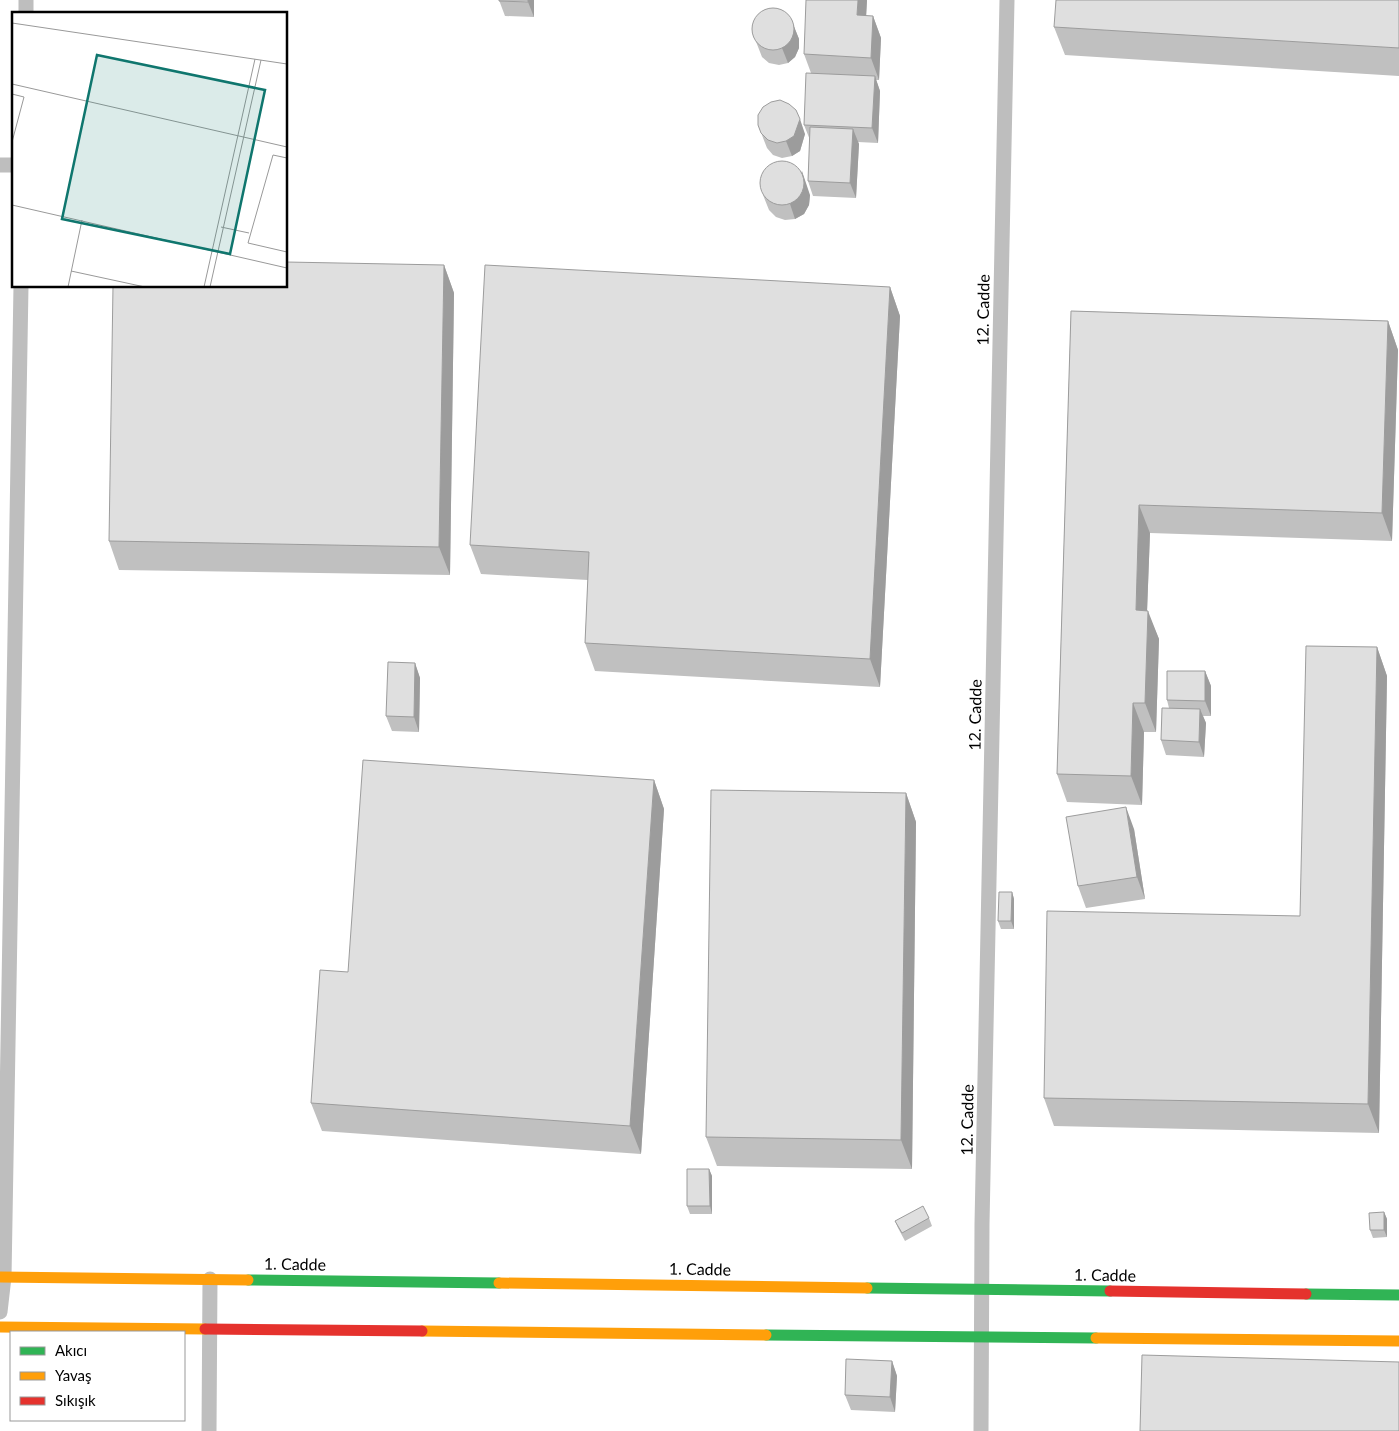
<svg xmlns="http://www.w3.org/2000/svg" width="1399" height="1431" font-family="Lato,sans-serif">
  <rect width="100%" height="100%" fill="#fff"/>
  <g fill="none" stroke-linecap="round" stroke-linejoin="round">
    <!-- lane -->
    <path stroke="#bebebe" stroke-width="15" d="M 26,14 L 26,0
      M 0,165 L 14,165
      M 0,1312 L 4,1277 L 21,286
      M 209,1431 L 210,1279
      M 981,1431 L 982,1224 L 1007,0"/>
    <!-- fast -->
    <path stroke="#30b455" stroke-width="11" d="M 248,1280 L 499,1283
      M 867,1288 L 1110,1291
      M 1306,1294 L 1399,1295
      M 766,1335 L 1096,1338"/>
    <!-- slow -->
    <path stroke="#ff9f0a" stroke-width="11" d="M 0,1277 L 248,1280
      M 499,1283 L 867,1288
      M 0,1327 L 205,1329
      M 422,1331 L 766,1335
      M 1096,1338 L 1399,1341"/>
    <!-- jam -->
    <path stroke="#e5322d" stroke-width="11" d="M 1110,1291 L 1306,1294
      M 205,1329 L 422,1331"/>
  </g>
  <!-- wall -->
  <path fill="#c0c0c0" d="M 499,0 L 534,0 L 534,17 L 505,16 Z
    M 867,0 L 866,16 L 873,16 L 881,38 L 879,80 L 876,80 L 880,91 L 878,143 L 858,142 L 859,144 L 856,198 L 813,196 L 808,181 L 810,140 L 804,125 L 811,73 L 804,54 Z
    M 1399,0 L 1399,76 L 1065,55 L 1054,27 Z
    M 793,24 L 799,39 L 799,48 L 795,57 L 788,63 L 779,65 L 769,63 L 762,57 L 753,34 Z
    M 758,125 L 805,134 L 800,151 L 792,156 L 782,158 L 773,155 L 767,148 Z
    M 763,195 L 810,195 L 809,205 L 804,214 L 795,219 L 785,220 L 776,217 L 769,210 Z
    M 444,265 L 454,293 L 450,575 L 119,570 L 109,541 Z
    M 890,287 L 900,316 L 880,687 L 595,671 L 585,643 L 588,580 L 481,574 L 470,545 Z
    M 1071,311 L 1388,321 L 1398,350 L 1392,541 L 1150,533 L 1147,611 L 1159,639 L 1156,732 L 1144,732 L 1142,805 L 1067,802 L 1057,774 Z
    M 1377,647 L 1387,676 L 1379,1133 L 1054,1126 L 1044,1098 L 1300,916 Z
    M 415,663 L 420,678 L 419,732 L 392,731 L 386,716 Z
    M 1205,671 L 1211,686 L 1211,716 L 1203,716 L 1206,723 L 1204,757 L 1166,755 L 1161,740 L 1169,708 L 1167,700 Z
    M 654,780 L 664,809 L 641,1154 L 322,1131 L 311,1103 L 348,972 Z
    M 906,793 L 916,822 L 912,1169 L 717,1166 L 706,1137 Z
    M 1134,829 L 1145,899 L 1086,908 L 1078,886 Z
    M 1012,892 L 1014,899 L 1014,929 L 1001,929 L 998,921 Z
    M 709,1169 L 712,1176 L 712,1214 L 690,1214 L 687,1206 Z
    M 1384,1212 L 1387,1219 L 1387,1237 L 1373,1238 L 1370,1230 Z
    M 929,1218 L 932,1226 L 905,1241 L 898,1228 L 895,1221 Z
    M 892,1361 L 897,1376 L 895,1412 L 851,1410 L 845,1395 Z"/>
  <!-- shaded-wall -->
  <path fill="#9c9c9c" d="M 528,0 L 534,0 L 534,17 L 528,2 Z
    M 858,0 L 867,0 L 865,37 L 857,15 Z
    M 873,16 L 881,38 L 879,80 L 871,58 Z
    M 793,24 L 799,39 L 799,48 L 795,57 L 788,63 L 782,48 Z
    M 875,76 L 880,91 L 878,143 L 872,128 Z
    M 800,119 L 805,134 L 800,151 L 792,156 L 786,141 Z
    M 853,129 L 859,144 L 856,198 L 850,183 Z
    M 802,171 L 810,195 L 809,205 L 804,214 L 795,219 L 790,204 Z
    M 444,265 L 454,293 L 450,575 L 439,547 Z
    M 890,287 L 900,316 L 880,687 L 870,659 Z
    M 1388,321 L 1398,350 L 1392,541 L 1382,513 Z
    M 1139,505 L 1150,533 L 1146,639 L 1136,610 Z
    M 1148,611 L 1159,639 L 1156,732 L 1145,703 Z
    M 1377,647 L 1387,676 L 1379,1133 L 1368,1104 Z
    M 415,663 L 420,678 L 419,732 L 414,717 Z
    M 1205,671 L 1211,686 L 1211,716 L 1205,701 Z
    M 1133,703 L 1144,732 L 1142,805 L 1131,776 Z
    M 1200,709 L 1206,723 L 1204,757 L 1199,742 Z
    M 654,780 L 664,809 L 641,1154 L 630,1126 Z
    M 906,793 L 916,822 L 912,1169 L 901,1140 Z
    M 1126,807 L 1134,829 L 1145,899 L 1137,877 Z
    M 1012,892 L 1014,899 L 1014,929 L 1011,921 Z
    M 709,1169 L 712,1176 L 712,1214 L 710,1206 Z
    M 1384,1212 L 1387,1219 L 1387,1237 L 1384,1230 Z
    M 892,1361 L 897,1376 L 895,1412 L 890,1397 Z"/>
  <!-- building -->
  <path fill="#dfdfdf" stroke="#9c9c9c" d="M 499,0 L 528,0 L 528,2 L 499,1 Z
    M 806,0 L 858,0 L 857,15 L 873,16 L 871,58 L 804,54 Z
    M 1056,0 L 1399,0 L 1399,48 L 1054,27 Z
    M752 29a21 21 0 1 1 42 0a21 21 0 1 1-42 0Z
    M 806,73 L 875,76 L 872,128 L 804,125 Z
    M 780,100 L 789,104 L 796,110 L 800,119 L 794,136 L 786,141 L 777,143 L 768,140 L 761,133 L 758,125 L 758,115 L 763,107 L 771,102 Z
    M 810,127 L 853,129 L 850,183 L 808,181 Z
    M760 183a22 22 0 1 1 44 0a22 22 0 1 1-44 0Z
    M 286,262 L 444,265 L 439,547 L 109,541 L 113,286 L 286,286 Z
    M 485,265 L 890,287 L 870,659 L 585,643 L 589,552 L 470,545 Z
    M 1071,311 L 1388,321 L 1382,513 L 1139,505 L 1136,610 L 1148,611 L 1145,703 L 1133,703 L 1131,776 L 1057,774 Z
    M 1306,646 L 1377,647 L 1368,1104 L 1044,1098 L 1047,911 L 1300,916 Z
    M 388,662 L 415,663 L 414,717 L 386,716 Z
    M 1167,671 L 1205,671 L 1205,701 L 1167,700 Z
    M 1162,708 L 1200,709 L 1199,742 L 1161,740 Z
    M 363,760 L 654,780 L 630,1126 L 311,1103 L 320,970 L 348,972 Z
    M 711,790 L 906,793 L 901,1140 L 706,1137 Z
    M 1126,807 L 1137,877 L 1078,886 L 1066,817 Z
    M 999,892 L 1012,892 L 1011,921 L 998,921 Z
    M 687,1169 L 709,1169 L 710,1206 L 687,1206 Z
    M 923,1206 L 929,1218 L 902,1233 L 895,1221 Z
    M 1384,1212 L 1384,1230 L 1370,1230 L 1369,1213 Z
    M 1142,1355 L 1399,1362 L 1399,1431 L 1140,1431 Z
    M 846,1359 L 892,1361 L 890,1397 L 845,1395 Z"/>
  <g text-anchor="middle" stroke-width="5" stroke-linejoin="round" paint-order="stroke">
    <!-- street labels -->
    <g font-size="16" fill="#000" stroke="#fff">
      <text transform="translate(983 310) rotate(-89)" y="6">12. Cadde</text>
      <text transform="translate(975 715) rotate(-89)" y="6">12. Cadde</text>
      <text transform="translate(967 1120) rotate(-89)" y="6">12. Cadde</text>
      <text transform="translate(295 1264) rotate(1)" y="6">1. Cadde</text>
      <text transform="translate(700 1269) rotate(1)" y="6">1. Cadde</text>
      <text transform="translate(1105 1275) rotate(1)" y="6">1. Cadde</text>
    </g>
  </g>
  <!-- overview -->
  <g transform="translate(12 12)">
    <rect width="275" height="275" fill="#fff"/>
    <path fill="none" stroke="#999" stroke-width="1" d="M 0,11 L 275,52M 0,72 L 275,135M 0,82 L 12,85 L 0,130M 275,146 L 261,143 L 236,231 L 275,240M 0,193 L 275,256M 209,215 L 237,221M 59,259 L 133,275M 56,275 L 70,208M 192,275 L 243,47M 198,275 L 249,48"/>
    <path fill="#0f766e" fill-opacity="0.15" stroke="#0f766e" stroke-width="2.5" d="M 85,43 L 253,78 L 218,242 L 50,207 Z"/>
    <rect width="275" height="275" fill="none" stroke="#000" stroke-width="2.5"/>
  </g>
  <!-- legend -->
  <rect x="10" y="1331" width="175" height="90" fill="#ffffff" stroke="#999999"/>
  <rect x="20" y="1347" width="25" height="8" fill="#30b455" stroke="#999999"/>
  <text x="55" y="1356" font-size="15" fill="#000000">Akıcı</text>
  <rect x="20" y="1372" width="25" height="8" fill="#ff9f0a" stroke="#999999"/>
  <text x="55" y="1381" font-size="15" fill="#000000">Yavaş</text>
  <rect x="20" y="1397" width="25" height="8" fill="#e5322d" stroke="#999999"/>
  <text x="55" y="1406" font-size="15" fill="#000000">Sıkışık</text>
</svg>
